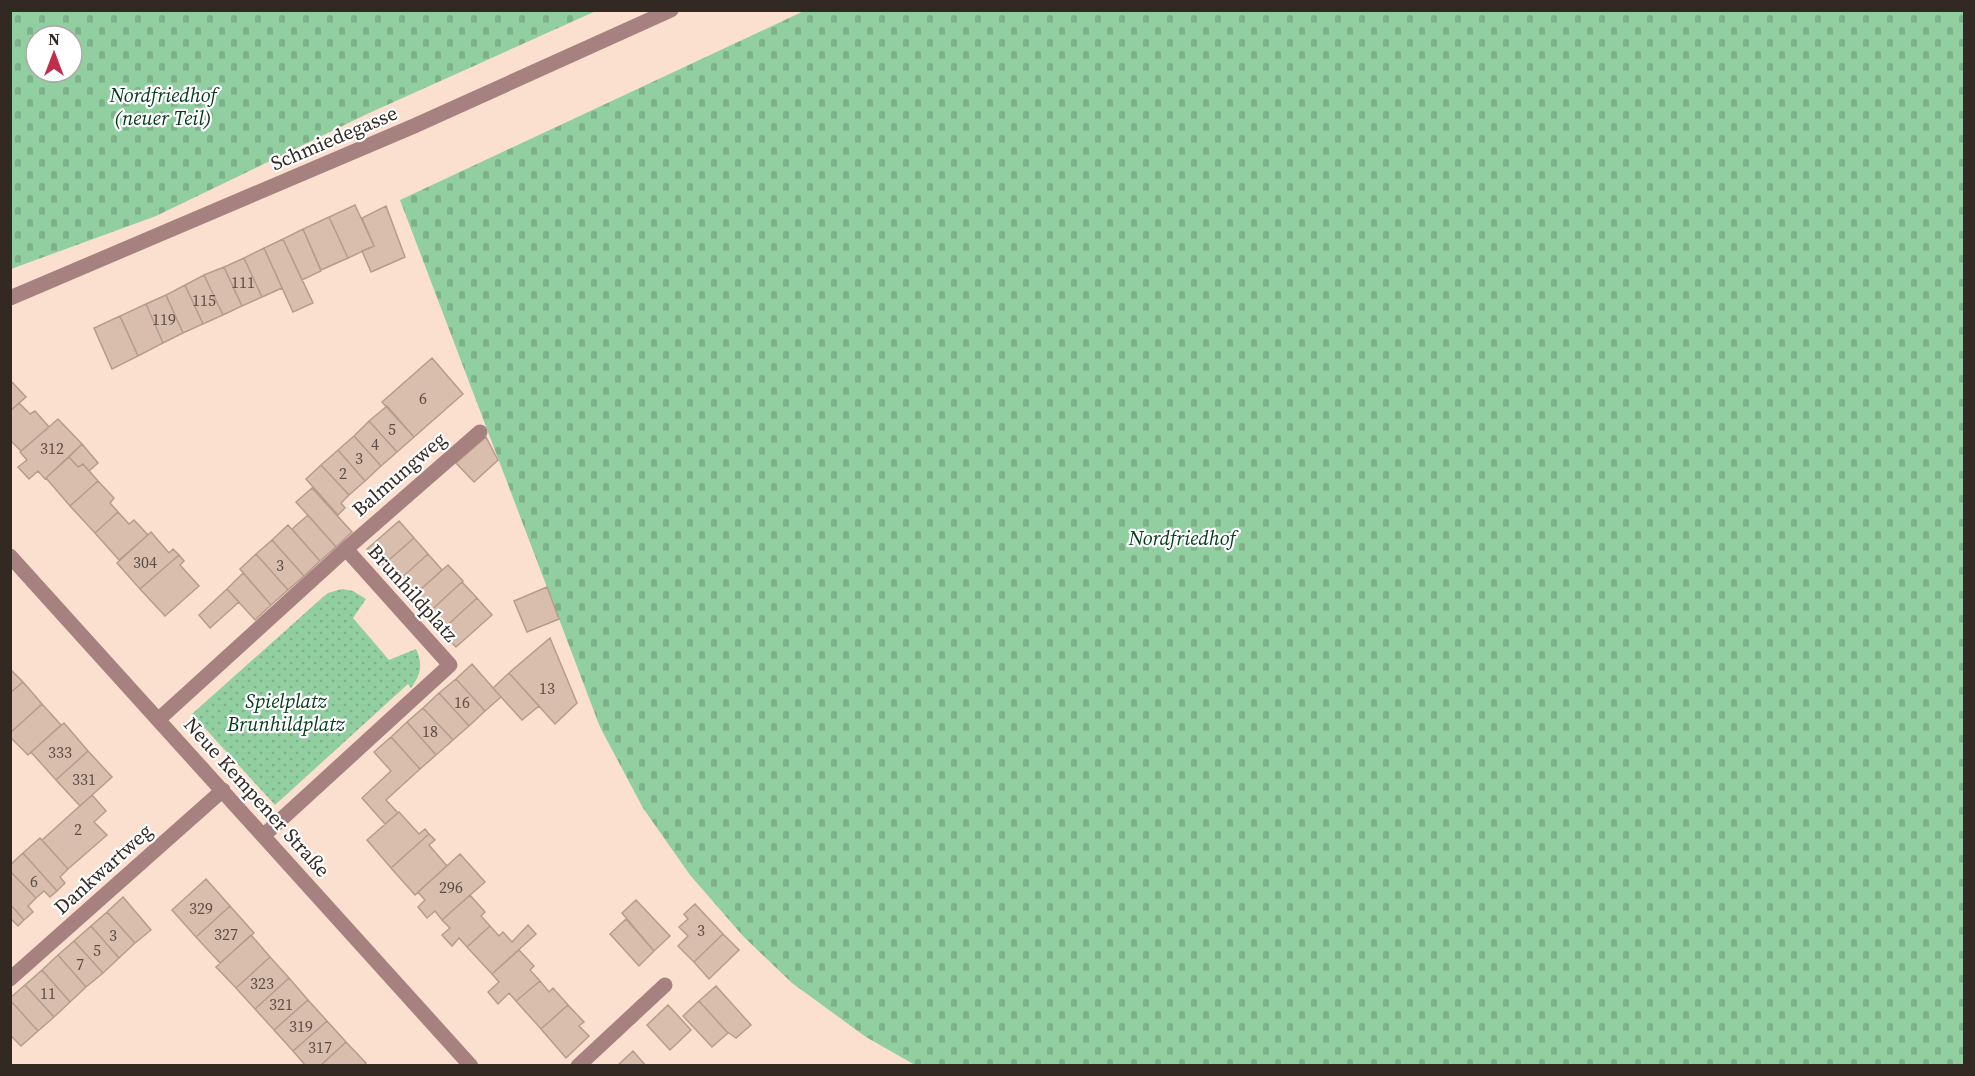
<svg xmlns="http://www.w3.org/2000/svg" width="1975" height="1076" font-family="'Source Serif 4',serif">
  <defs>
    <pattern id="cemetery-stones" width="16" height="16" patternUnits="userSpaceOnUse" patternTransform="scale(1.5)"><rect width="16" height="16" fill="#91cea0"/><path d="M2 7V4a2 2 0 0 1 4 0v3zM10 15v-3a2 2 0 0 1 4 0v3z" fill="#7eb18a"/></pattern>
    <pattern id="park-dots" width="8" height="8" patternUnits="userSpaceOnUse" patternTransform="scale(1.5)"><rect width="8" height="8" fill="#91cea0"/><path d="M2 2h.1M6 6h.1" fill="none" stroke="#7eb18a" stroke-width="1.8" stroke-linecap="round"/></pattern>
  </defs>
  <rect width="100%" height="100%" fill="#fbdfcf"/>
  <!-- cemetery -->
  <path fill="url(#cemetery-stones)" fill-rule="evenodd" d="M 11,10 L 596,10 L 596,11 L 367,114 L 156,216 L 11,269 ZM 36,36 L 72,36 L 72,72 L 36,72 Z
    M 804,11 L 1964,11 L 1964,1065 L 915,1065 L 866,1037 L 792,983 L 743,936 L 690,875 L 643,808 L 600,727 L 400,200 Z"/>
  <!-- park -->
  <path fill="url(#park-dots)" d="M 342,589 L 353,591 L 366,599 L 353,618 L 389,660 L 416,649 C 423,664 421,675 411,688 L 408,684 L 275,805 L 192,714 L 323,597 L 328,593 Z"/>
  <!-- building -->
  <path fill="#d9bdad" stroke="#b69c8c" stroke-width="1.5" d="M 355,205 L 374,246 L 348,258 L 329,217 Z
    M 386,206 L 405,257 L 371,272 L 362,251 L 374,246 L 362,218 Z
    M 329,217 L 348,258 L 321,270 L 303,229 Z
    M 303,229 L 321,271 L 302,280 L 283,239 Z
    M 283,239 L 313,303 L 293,312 L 264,248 Z
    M 264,248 L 282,288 L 262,297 L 244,258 Z
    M 244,258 L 262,297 L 242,306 L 224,267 Z
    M 224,267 L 242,306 L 223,315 L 204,275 Z
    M 204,275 L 223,315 L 203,324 L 185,285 Z
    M 185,285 L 203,324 L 183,333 L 166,295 Z
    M 166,295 L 183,333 L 163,343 L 146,304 Z
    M 146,304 L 163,343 L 138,356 L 120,316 Z
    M 120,316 L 138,356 L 112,369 L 94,328 Z
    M 432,358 L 463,394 L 414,437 L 382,402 Z
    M 10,380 L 26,397 L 10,411 Z
    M 19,403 L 30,414 L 35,411 L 49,427 L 21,451 L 10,440 L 10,411 Z
    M 387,406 L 414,437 L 397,452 L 369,421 Z
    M 58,419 L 82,444 L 45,479 L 38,471 L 29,479 L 18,467 L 27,460 L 20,452 Z
    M 369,421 L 397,452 L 381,466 L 354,436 Z
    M 354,436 L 381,466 L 365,481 L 338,450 Z
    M 486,437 L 498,460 L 474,482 L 456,463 Z
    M 82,444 L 98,463 L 89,471 L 83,464 L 78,467 L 69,457 Z
    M 338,450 L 365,481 L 349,495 L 321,465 Z
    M 69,457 L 78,467 L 83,464 L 98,481 L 70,506 L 46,478 Z
    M 321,465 L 349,495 L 341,503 L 345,508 L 338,515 L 306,479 Z
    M 98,481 L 114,498 L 110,503 L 118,512 L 95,533 L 70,506 Z
    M 312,488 L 352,532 L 336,547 L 296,502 Z
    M 118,512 L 129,524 L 134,520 L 148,535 L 119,560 L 95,533 Z
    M 308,515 L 336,547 L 320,561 L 292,529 Z
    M 399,521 L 414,538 L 382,566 L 367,549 Z
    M 288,525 L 320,561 L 304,576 L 272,540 Z
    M 151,532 L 169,553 L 173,549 L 179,555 L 140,589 L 117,563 Z
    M 414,538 L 428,554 L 397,582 L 382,566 Z
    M 272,540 L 304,576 L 288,590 L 256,554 Z
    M 256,554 L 288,590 L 271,605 L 240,569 Z
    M 428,554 L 442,570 L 411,598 L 397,582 Z
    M 179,555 L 184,561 L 180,565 L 199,586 L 165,616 L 140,589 Z
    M 448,565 L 463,581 L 426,615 L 411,598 Z
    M 243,573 L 271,605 L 255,620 L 227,589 Z
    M 462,582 L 477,598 L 441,631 L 426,615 Z
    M 547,587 L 559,619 L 527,632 L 514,601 Z
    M 227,589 L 239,602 L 210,628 L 199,615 Z
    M 477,598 L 492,615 L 456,647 L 441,631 Z
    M 550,638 L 577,703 L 555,724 L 509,673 Z
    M 472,664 L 501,697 L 485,711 L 456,679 Z
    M 10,669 L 23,682 L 10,693 Z
    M 509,673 L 539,706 L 522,720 L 493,688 Z
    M 456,679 L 485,711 L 469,726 L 439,693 Z
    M 23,682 L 42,704 L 10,733 L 10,693 Z
    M 439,693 L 469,726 L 453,740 L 423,708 Z
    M 42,704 L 61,725 L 28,755 L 10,737 L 10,733 Z
    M 423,708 L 453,740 L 436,755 L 407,722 Z
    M 407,722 L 436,755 L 420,769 L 391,737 Z
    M 64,723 L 88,751 L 56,780 L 31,752 Z
    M 391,737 L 420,769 L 386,800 L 398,813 L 385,824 L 362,798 L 391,771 L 374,752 Z
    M 88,751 L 112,777 L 80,806 L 56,780 Z
    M 92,795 L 106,811 L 94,822 L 107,835 L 68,869 L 42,840 Z
    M 399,812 L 419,834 L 425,829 L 429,834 L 391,868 L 367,840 Z
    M 429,834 L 435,840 L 429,845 L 447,866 L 415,895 L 391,868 Z
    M 40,838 L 68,869 L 60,877 L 65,883 L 57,891 L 23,853 Z
    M 23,853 L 57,891 L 50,897 L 44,891 L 36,898 L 10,871 L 10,865 Z
    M 460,854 L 485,882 L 442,920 L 435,911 L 427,918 L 418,907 L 425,900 L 418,892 Z
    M 10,871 L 36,898 L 28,906 L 33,912 L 24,920 L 10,904 Z
    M 206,879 L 230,906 L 196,937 L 172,910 Z
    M 470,895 L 485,912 L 481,916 L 490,926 L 467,947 L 459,938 L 452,946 L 442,935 L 450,928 L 442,920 Z
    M 123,897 L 151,930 L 135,943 L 107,912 Z
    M 636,900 L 670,936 L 654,951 L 622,913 Z
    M 10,904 L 24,920 L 18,926 L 12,920 L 10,921 Z
    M 695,904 L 723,934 L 694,962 L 678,946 L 688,936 L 679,927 L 688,919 L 684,914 Z
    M 230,906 L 254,933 L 220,963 L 196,937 Z
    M 107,912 L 135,943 L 119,958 L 91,926 Z
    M 626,919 L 654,951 L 639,966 L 610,934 Z
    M 528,925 L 536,934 L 492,974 L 467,947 L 490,926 L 499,936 L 503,932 L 512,942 Z
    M 91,926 L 119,958 L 103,973 L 74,941 Z
    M 723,934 L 739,950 L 709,979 L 694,962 Z
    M 251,935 L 270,957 L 236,988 L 216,967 Z
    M 74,941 L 103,973 L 86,987 L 58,955 Z
    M 519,950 L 534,966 L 530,970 L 540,981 L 516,1001 L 509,993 L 498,1004 L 488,992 L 499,982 L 492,974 Z
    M 58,955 L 86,987 L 70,1002 L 42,970 Z
    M 270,957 L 289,978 L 255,1009 L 236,988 Z
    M 42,970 L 70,1002 L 54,1017 L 25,985 Z
    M 289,978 L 308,1000 L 274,1030 L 255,1009 Z
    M 540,981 L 549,992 L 553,988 L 568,1005 L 541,1029 L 516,1001 Z
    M 25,985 L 54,1017 L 38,1031 L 10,1000 L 10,998 Z
    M 716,986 L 751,1025 L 736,1038 L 726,1031 L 699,1001 Z
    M 10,1000 L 38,1031 L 21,1046 L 10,1035 Z
    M 308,1000 L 327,1021 L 293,1051 L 274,1030 Z
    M 699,1001 L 728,1033 L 712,1047 L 683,1016 Z
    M 568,1005 L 584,1022 L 579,1026 L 589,1036 L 566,1058 L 541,1029 Z
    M 668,1005 L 691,1030 L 670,1050 L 647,1025 Z
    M 327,1021 L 346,1042 L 320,1066 L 306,1066 L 293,1051 Z
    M 346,1042 L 366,1063 L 363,1066 L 320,1066 Z
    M 633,1051 L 646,1066 L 617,1066 Z"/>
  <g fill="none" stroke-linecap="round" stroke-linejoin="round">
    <!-- minor -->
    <path stroke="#a78080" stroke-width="15" d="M 10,298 L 414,126 L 671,10
      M 346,549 L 480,432
      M 10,556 L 471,1066
      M 159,719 L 346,549 L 450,665 L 263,836
      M 10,979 L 223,790
      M 578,1066 L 665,985"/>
  </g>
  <g text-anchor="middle" stroke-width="4.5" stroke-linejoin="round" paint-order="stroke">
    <!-- number labels -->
    <g font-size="16" fill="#5c4e46">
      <text x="243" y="288">111</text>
      <text x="204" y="306">115</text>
      <text x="164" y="325">119</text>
      <text x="423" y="404">6</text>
      <text x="392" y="435">5</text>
      <text x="375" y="450">4</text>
      <text x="52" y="454">312</text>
      <text x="359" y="464">3</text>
      <text x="343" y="479">2</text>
      <text x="145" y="568">304</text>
      <text x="280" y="571">3</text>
      <text x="547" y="694">13</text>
      <text x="462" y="708">16</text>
      <text x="430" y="737">18</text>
      <text x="60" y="758">333</text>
      <text x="84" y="785">331</text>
      <text x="78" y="835">2</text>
      <text x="34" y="887">6</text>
      <text x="451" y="893">296</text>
      <text x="201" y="914">329</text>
      <text x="701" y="936">3</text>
      <text x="226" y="940">327</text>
      <text x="113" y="941">3</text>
      <text x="97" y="956">5</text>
      <text x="80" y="970">7</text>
      <text x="262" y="989">323</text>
      <text x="48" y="999">11</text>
      <text x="281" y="1010">321</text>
      <text x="301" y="1032">319</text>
      <text x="320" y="1053">317</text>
    </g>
    <!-- park labels -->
    <g font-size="20" font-style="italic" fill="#003a18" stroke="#fff">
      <text x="163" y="102">Nordfriedhof<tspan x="163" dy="23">(neuer Teil)</tspan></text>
      <text x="1182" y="545">Nordfriedhof</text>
      <text x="286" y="708">Spielplatz<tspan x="286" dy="23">Brunhildplatz</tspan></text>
    </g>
    <!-- street labels -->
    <g font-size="20" fill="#332923" stroke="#fff">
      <text transform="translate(334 138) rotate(-23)" y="7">Schmiedegasse</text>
      <text transform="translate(399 474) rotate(-41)" y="7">Balmungweg</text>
      <text transform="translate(413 593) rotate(48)" y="7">Brunhildplatz</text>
      <text transform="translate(257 797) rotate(48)" y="7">Neue Kempener Straße</text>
      <text transform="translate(103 869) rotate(-42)" y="7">Dankwartweg</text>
    </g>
  </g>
  <!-- border -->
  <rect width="1975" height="1076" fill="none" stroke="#332923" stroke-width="24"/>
  <!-- north arrow -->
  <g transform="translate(54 54)"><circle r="28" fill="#ffffff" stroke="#ada9a7" stroke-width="1.5"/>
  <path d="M0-4.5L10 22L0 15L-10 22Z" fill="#bf2f4c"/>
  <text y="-9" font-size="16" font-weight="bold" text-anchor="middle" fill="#332923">N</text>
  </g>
</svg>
